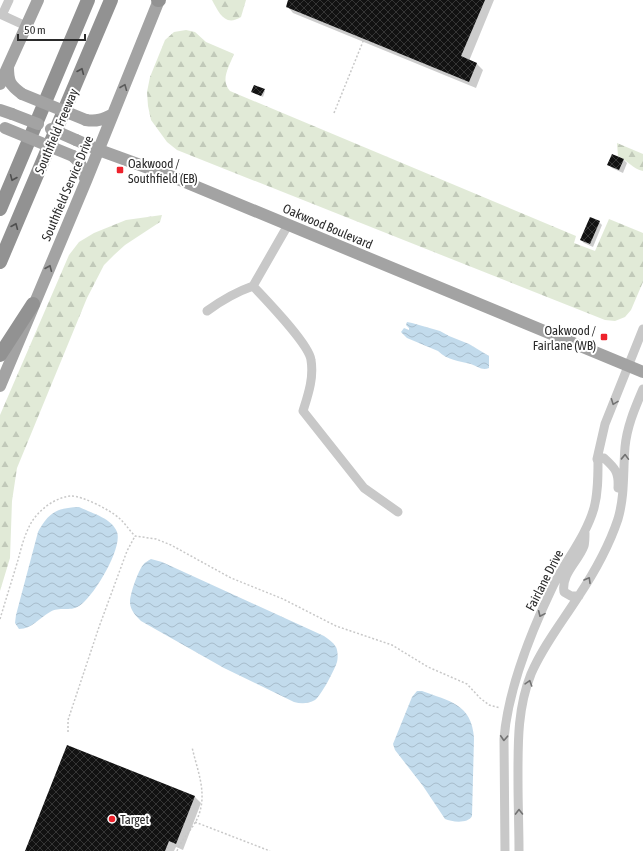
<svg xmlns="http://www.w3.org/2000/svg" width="643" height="851" font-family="'Asap Condensed',sans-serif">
  <defs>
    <pattern id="forest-firs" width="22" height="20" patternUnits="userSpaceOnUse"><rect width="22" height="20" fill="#e1ead7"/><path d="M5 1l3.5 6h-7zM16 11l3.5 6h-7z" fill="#c1c9b9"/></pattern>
    <pattern id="water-waves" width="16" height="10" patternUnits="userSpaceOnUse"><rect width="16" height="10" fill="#c2dbec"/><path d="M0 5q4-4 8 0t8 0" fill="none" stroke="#a7bccb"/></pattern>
    <pattern id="building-cross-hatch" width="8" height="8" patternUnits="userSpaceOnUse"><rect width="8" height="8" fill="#121212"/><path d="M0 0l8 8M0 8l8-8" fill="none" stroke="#353535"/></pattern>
  </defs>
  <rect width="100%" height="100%" fill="#fff"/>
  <!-- forest -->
  <path fill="url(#forest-firs)" d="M 212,0 L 246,0 L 241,17 C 225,27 219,13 212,0 Z
    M 186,30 L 195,32 L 206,42 L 234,54 C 229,67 220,80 230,91 L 576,236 L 574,243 L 595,251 L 609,219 L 643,233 L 643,282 L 631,310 L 625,317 L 615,321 L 605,320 L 177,150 L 167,142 L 151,120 L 148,106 L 147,92 L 150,77 L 165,40 L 174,32 Z
    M 617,143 L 643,154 L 643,171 C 633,169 627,160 618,156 Z
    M 162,215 L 160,222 L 125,245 L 114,255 L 104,265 L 87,298 L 17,468 L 12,501 L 10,558 L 0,591 L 0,415 L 69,255 L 79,242 L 94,233 L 126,220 Z"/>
  <!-- water -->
  <path fill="url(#water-waves)" d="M 407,322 L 412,323 L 440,331 L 449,336 L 469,344 L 489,356 L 489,368 C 482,371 477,366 471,364 C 459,361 447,360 438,351 L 407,338 L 401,332 L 404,328 L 409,330 L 409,328 L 406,325 Z
    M 79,507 C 91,513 112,518 117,532 C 123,548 93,598 79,606 C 70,612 59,606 50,612 C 39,618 32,629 19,629 L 15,623 L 16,615 L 38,532 C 49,512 57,508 79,507 Z
    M 151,559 L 162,562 L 324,636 C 328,639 333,642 336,647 C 338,651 338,658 337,662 C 335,669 321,696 315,700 C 308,704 301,704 294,702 L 224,668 L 141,621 C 136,616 130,610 130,602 C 130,594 138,571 143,565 C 145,562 148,561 151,559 Z
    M 417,691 L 422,691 C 449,701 472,704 474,738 L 472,816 C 468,824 452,822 445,819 L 423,786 L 395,750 L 393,744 L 412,697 Z"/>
  <!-- shadow -->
  <path fill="#0003" d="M 289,0 L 494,0 L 469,61 L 477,64 L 483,70 L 476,88 L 293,13 L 287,6 Z
    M 264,90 L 265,91 L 263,97 L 252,92 Z
    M 624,160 L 627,163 L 623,173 L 612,168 L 609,165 Z
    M 599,222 L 602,225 L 593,247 L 584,243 L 581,240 Z
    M 68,747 L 195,797 L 201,803 L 183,850 L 176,847 L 174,851 L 26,851 Z"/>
  <!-- building -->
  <path fill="url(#building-cross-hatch)" d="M 288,0 L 485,0 L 461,56 L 477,63 L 469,82 L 286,7 Z
    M 254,85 L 265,89 L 261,96 L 251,92 Z
    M 612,154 L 624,159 L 619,170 L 607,165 Z
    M 590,217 L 600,221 L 590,244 L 580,240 Z
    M 67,745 L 195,796 L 176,844 L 169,841 L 165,851 L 25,851 Z"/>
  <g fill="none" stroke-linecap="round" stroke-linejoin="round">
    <!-- path -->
    <path stroke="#c8c8c8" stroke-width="1.5" stroke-dasharray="2 2" stroke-linecap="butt" d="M 334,113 L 364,39
      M 0,619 C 6,599 12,580 18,560 C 21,549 24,536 30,525 C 37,511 55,497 71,496 C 83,496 110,510 119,518 C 125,523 129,530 135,536 L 156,539 L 171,545 L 231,578 L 283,599 L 336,626 L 392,645 L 428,667 L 467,684 L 480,698 L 489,705 L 500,708
      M 68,732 L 68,720 L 99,627 L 127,551 L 135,536
      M 195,822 L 270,851
      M 177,851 C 182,838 193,829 198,817 C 208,793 197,770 192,747"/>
    <!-- minor -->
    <path stroke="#c8c8c8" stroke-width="9" d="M 0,14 L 26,26
      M 2,15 L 9,0
      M 288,225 L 253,286 C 266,300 309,344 311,360 C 314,378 308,395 303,411 L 364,488 L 398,512
      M 207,311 C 222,300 236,292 253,286
      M 597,459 L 604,458 C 615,468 619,472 618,488
      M 579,596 L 571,596 L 564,592 C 561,574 578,562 584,546 C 585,542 585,537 585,533
      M 505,851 L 504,739 C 508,688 531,632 553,586 C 566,560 586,536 594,508 C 598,493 598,478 598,462 L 597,459 L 605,424 L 643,329
      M 519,851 C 519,828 518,805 518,781 C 518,745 517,709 531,674 C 543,646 562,622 578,597 C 594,573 609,546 618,519 C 625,495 623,471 625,447 C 627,426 635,408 643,389"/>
    <!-- major -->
    <path stroke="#a3a3a3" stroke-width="12" d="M 8,67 C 8,82 10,85 22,94
      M 0,84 L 38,0
      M 0,110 L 12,114
      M 86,120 C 97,122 103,119 113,114
      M 76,140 L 99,150 L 173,177 L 643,372
      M 73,156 L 80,163 L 86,181
      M 0,386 L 86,181 L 159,0"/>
    <!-- highway -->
    <path stroke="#929292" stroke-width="14" d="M 158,0 L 159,0
      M 0,209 L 88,0
      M 0,262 L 111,0
      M 0,355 L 33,304"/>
    <!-- major-bridge -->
    <path stroke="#a3a3a3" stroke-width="12" d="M 22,94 L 86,120
      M 12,114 L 38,124
      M 5,128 L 73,156
      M 51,129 L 76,140"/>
  </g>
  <!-- one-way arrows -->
  <defs><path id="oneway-chevron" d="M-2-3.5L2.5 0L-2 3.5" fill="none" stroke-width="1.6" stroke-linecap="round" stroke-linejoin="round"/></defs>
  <g stroke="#4f4f4f">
    <use href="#oneway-chevron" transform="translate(81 71) rotate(-67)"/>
    <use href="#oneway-chevron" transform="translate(13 178) rotate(113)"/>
    <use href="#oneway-chevron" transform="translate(15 226) rotate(-67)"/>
  </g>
  <g stroke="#5b5b5b">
    <use href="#oneway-chevron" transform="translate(124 87) rotate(-68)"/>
    <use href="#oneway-chevron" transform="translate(49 268) rotate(-67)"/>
  </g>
  <g stroke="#727272">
    <use href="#oneway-chevron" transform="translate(614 402) rotate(111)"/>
    <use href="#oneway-chevron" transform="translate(625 457) rotate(-88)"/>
    <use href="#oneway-chevron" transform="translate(588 580) rotate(-60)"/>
    <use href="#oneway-chevron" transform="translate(541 614) rotate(114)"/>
    <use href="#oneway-chevron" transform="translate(529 683) rotate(-72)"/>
    <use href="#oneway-chevron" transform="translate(504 738) rotate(93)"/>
    <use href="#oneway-chevron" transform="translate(519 812) rotate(-91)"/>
  </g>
  <!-- markers -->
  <g fill="#ee222c" stroke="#fff" stroke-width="1.5">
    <rect x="116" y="166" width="8" height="8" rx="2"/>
    <rect x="600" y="333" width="8" height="8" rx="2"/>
    <circle cx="112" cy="819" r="4"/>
  </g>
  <g text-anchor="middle" stroke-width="4" stroke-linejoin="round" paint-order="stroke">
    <!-- street labels -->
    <g font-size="13" fill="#2b2b2b" stroke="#fff">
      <text transform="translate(56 131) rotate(-67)" y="5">Southfield Freeway</text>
      <text transform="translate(67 188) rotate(-67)" y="5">Southfield Service Drive</text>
      <text transform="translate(328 226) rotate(23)" y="5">Oakwood Boulevard</text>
      <text transform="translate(544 580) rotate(-63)" y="5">Fairlane Drive</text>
    </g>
    <!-- poi labels -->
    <g font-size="13" fill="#2b2b2b" stroke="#fff" text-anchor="start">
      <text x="128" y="168">Oakwood /<tspan x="128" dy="15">Southfield (EB)</tspan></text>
      <text x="596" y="335" text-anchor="end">Oakwood /<tspan x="596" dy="15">Fairlane (WB)</tspan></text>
      <text x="120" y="824">Target</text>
    </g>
  </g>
  <!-- scale -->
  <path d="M18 34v6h67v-6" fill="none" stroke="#2b2b2b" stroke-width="2"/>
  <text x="24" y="34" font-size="12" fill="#2b2b2b" stroke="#ffffff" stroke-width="3" paint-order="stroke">50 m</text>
</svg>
